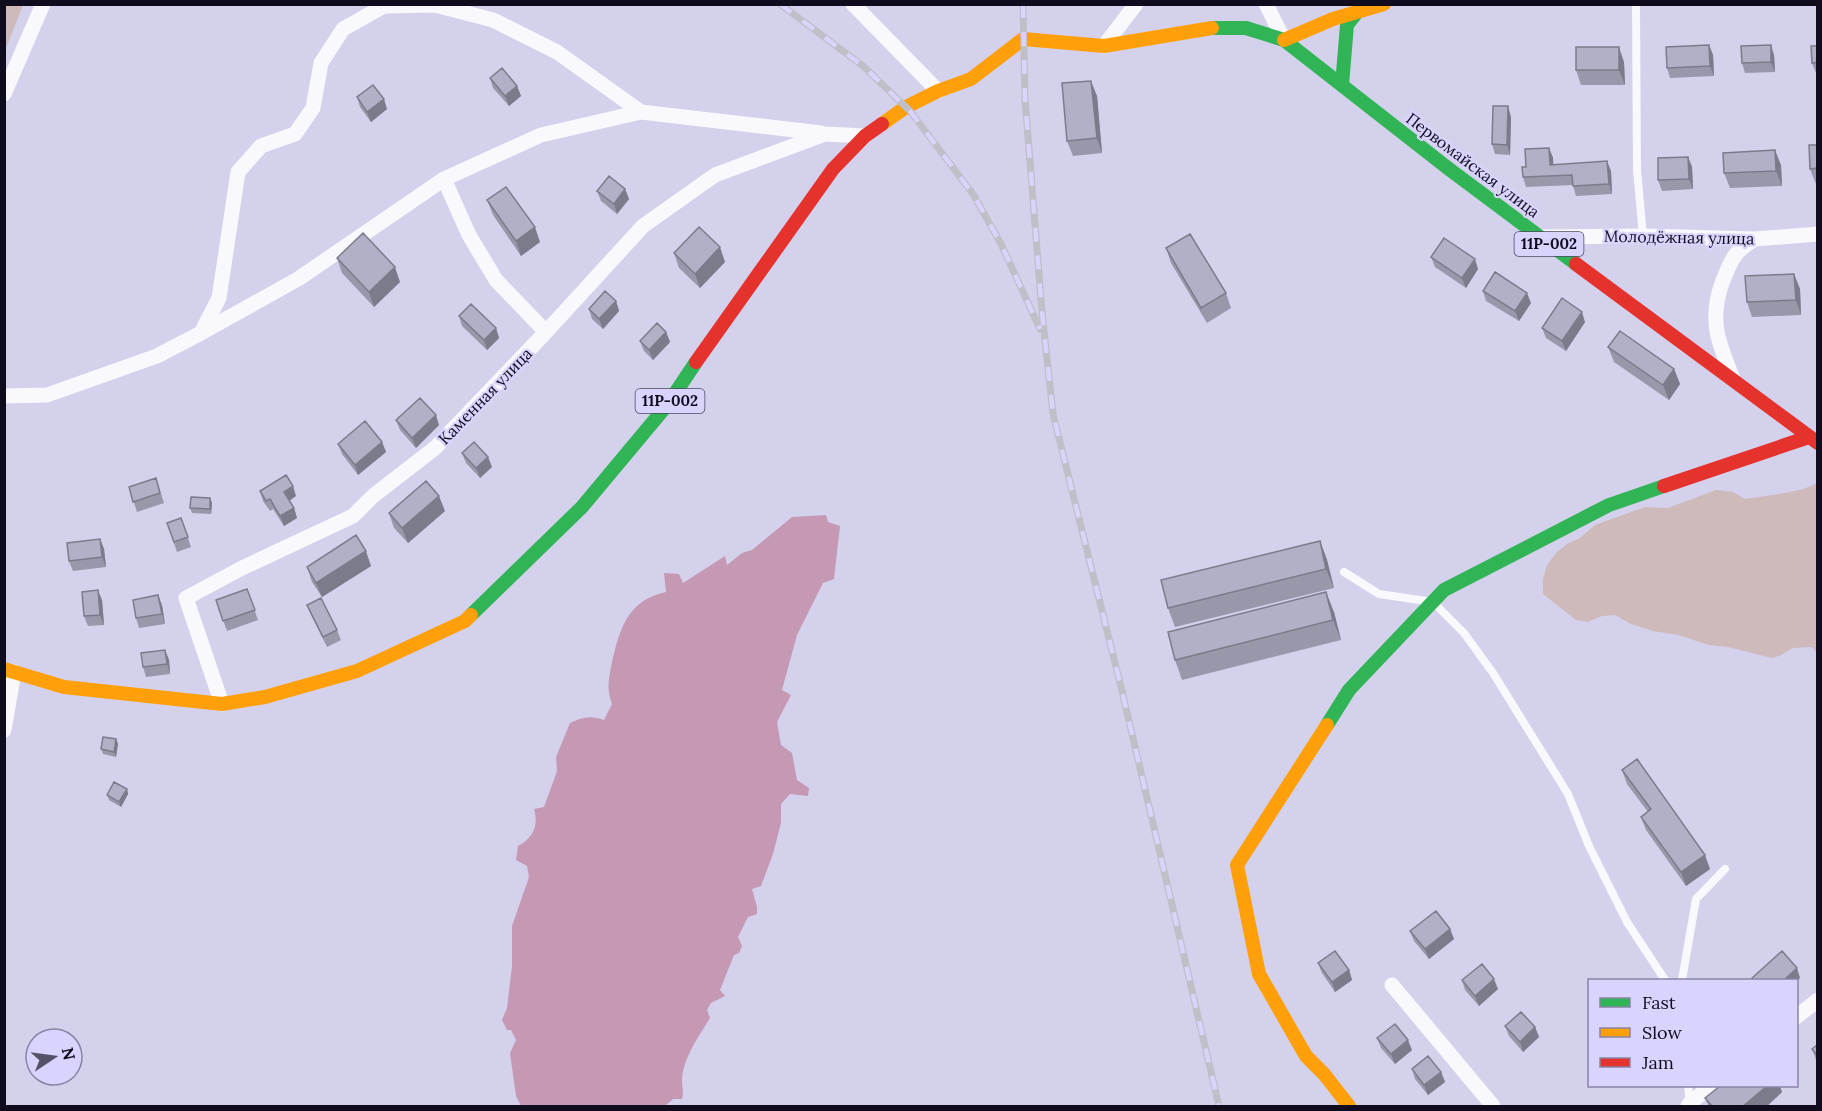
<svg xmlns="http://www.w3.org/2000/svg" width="1822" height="1111" font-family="Lora,serif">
  <rect width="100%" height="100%" fill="#d4d1ed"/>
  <!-- green -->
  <path fill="#ceb9bb" d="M 5,4 L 23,5 L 5,51 L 4,5 Z
    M 1817,482 L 1817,653 L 1812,647 L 1793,648 L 1779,656 L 1772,658 L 1728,647 L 1709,645 L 1678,635 L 1653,631 L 1631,624 L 1615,615 L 1602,616 L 1588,622 L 1576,620 L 1543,594 L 1543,579 L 1547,565 L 1556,553 L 1567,544 L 1580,538 L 1595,525 L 1645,507 L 1668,508 L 1716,490 L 1733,492 L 1745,499 C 1759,497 1811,491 1817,482 Z"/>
  <!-- water -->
  <path fill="#c598b4" d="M 826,515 L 828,522 L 840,526 L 834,579 L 823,583 L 797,635 L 782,690 L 791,695 L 777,722 L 781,745 L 792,753 L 797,780 L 809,788 L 808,796 L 790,794 L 781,804 L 781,823 L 773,854 L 761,886 L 752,889 L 757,907 L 757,914 L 748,917 L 738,937 L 742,946 L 739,953 L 734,955 L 720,990 L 725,996 L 711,1003 L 707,1010 L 710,1018 C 699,1036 683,1058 682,1080 C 682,1088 684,1092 682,1099 L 673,1099 L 665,1106 L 521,1106 L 516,1096 L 510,1053 L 516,1040 L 511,1030 L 507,1030 L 502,1020 L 507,1008 L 512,966 L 512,926 L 529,877 L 527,866 L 516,860 L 518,846 C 533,838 539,826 534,809 L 544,807 L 557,771 L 556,757 L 570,723 C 582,717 591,715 604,720 L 612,704 C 606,688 609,679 612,662 C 620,628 628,600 666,592 L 664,573 L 679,574 L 683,583 L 725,556 L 727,565 L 742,553 L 752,550 L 792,517 Z"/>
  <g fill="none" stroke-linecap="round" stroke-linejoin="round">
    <!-- lane -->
    <path stroke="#f9f8fc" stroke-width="8" d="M 1636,4 L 1637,170 L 1643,236
      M 1344,572 L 1379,594 L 1433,602 L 1464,633 L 1493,673 L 1568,794 L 1589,846 L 1627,922 L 1665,980
      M 1682,980 L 1696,899 L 1725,869
      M 1688,1086 L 1690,1103"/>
    <!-- street -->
    <path stroke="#f9f8fc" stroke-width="15" d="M 853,4 L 938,91
      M 1266,4 L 1284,40
      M 1104,46 L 1136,4
      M 4,94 L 43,4
      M 1543,237 L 1643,236 L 1755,239 L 1818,234
      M 546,332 L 496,280 L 469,235 L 444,179 L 541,135 L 641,112 L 821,133
      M 201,333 L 298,279 L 444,179
      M 1732,376 C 1718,342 1709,320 1722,283 C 1726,273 1730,261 1737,253 C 1741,248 1749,243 1755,239
      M 4,396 L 47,395 L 157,356 L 201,333 L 219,298 L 238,172 L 261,146 L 295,134 L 313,108 L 321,63 L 343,29 L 384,6 L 435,5 L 493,20 L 557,52 L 641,112
      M 222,704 L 186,598 L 242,568 L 353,516 L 373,496 L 435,448 L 546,332 L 643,226 L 715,175 L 825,134 L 865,136
      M 4,730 L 14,672
      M 1392,985 L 1493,1106
      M 1796,1017 L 1818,1000
      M 1688,1106 L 1690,1103 L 1711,1086"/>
    <!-- fast -->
    <path stroke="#30b455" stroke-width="14" d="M 1212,28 L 1246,28 L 1284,40 L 1449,169 L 1576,264
      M 1342,85 L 1347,25 L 1359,10
      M 471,615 L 582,507 L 668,404 L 696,362
      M 1327,725 L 1349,690 L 1444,590 L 1609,505 L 1664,486"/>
    <!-- slow -->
    <path stroke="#ff9f0a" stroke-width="14" d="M 1284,40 L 1333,19 L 1384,4
      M 882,124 L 906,107 L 938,91 L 971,79 L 1023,39 L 1104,46 L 1212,28
      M 4,669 L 64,687 L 222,704 L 265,697 L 357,671 L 465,621 L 471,615
      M 1327,725 L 1237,865 L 1259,974 L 1306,1056 L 1324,1074 L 1349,1106"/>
    <!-- jam -->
    <path stroke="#e5322d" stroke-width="14" d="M 1576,264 L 1818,443
      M 696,362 L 833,169 L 865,136 L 882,124
      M 1664,486 L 1809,437"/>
    <defs>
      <path id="rail" d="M 780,4 L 863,66 L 910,111 L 973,194 L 1001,244 L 1040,329
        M 1023,4 L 1025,99 L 1042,312 L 1053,414 L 1122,691 L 1219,1106"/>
    </defs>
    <!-- rail casing -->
    <use href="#rail" stroke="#c0bec6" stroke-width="7"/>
    <!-- rail -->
    <use href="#rail" stroke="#d9d4fd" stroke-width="4.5" stroke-dasharray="14" stroke-linecap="butt"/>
  </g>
  <!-- wall -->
  <path fill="#9798aa" d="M 1709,45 L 1713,55 L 1714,76 L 1670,78 L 1667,68 Z
    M 1818,46 L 1818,73 L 1816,73 L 1812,63 Z
    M 1774,55 L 1775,72 L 1745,73 L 1742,63 Z
    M 1624,62 L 1625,85 L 1581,85 L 1576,70 Z
    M 490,78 L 517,86 L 521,96 L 509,106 L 493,88 Z
    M 1097,96 L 1102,153 L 1073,156 L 1067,141 Z
    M 357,97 L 387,109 L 371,122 L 360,107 Z
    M 1511,117 L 1510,155 L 1495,154 L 1492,144 Z
    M 1818,145 L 1818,183 L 1816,184 L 1810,169 Z
    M 1549,148 L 1553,158 L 1553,165 L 1611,171 L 1612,194 L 1576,196 L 1573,185 L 1526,187 L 1523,177 L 1526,167 Z
    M 1688,157 L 1692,167 L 1693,189 L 1662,191 L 1658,180 Z
    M 1781,165 L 1782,186 L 1730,188 L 1724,173 Z
    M 625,189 L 629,199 L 617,214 L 601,201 L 597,191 Z
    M 487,200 L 540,242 L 521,256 L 493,215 Z
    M 1166,248 L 1226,293 L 1231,308 L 1207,323 L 1171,263 Z
    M 674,253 L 725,262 L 700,288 L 679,268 Z
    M 1431,257 L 1478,269 L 1466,288 L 1435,267 Z
    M 337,258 L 400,282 L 374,307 L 342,273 Z
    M 1794,274 L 1800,289 L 1801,315 L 1752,317 L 1747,302 Z
    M 1483,291 L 1531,303 L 1519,321 L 1486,301 Z
    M 616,301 L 619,311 L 603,329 L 592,319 L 589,309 Z
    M 459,316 L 496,328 L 499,338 L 487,350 L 462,326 Z
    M 1585,322 L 1566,351 L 1546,338 L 1542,328 Z
    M 666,332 L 670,342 L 653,360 L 644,351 L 640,341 Z
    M 1608,347 L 1674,369 L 1680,384 L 1669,400 L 1614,362 Z
    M 396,420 L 439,425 L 416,448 L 400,430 Z
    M 382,442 L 386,452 L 358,475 L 342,454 L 338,444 Z
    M 462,453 L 488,457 L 492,467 L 480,478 L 466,463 Z
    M 156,478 L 164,503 L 137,512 L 129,487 Z
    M 260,491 L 296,496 L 289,501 L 294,508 L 297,518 L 284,526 L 273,509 L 270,511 L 263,501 Z
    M 210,498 L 212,503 L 211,514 L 192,513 L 190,508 Z
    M 445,511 L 408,543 L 394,528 L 389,513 Z
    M 181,518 L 191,547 L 177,552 L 167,523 Z
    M 100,539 L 104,549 L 106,567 L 73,571 L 69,561 Z
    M 1320,541 L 1327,560 L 1334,588 L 1175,627 L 1168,608 Z
    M 371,566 L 322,597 L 312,582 L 307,567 Z
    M 247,589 L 258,620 L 227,631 L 216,600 Z
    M 102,600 L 104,625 L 88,626 L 84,616 Z
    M 162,605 L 165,624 L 139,628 L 136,618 Z
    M 307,605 L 337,630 L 341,640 L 327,647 L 311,615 Z
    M 1334,612 L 1341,640 L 1182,680 L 1175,660 Z
    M 165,650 L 169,660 L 170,674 L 146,677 L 143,667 Z
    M 116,739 L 118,744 L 116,757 L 103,754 L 101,749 Z
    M 1622,770 L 1710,869 L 1686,886 L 1646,830 L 1641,817 L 1648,812 L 1627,784 Z
    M 127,789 L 128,794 L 121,807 L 109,800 L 107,795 Z
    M 1450,929 L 1454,939 L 1429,959 L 1414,941 L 1410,931 Z
    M 1318,963 L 1349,970 L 1352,980 L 1335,992 L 1322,973 Z
    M 1462,980 L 1498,989 L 1479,1006 L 1465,990 Z
    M 1505,1026 L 1535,1027 L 1539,1037 L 1523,1052 L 1509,1036 Z
    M 1377,1038 L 1412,1050 L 1395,1064 L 1381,1048 Z
    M 1818,1044 L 1818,1065 L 1812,1049 Z
    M 1412,1069 L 1441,1072 L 1445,1082 L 1428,1095 L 1415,1079 Z
    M 1782,1092 L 1766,1107 L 1709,1107 L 1705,1098 Z"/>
  <!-- shaded-wall -->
  <path fill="#7b7c8b" d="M 1709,45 L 1713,55 L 1714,76 L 1710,66 Z
    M 1771,45 L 1774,55 L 1775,72 L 1771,62 Z
    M 1619,47 L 1624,62 L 1625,85 L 1619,70 Z
    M 1091,81 L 1097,96 L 1102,153 L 1097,138 Z
    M 517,86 L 521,96 L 509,106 L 505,96 Z
    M 384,99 L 387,109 L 371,122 L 367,112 Z
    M 1508,106 L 1511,117 L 1510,155 L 1507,145 Z
    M 1549,148 L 1553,158 L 1554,175 L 1550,165 Z
    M 1775,150 L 1781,165 L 1782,186 L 1776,171 Z
    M 1688,157 L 1692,167 L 1693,189 L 1689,179 Z
    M 1607,161 L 1611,171 L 1612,194 L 1609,184 Z
    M 625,189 L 629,199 L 617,214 L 614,204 Z
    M 535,227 L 540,242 L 521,256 L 516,241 Z
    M 720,247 L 725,262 L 700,288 L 695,274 Z
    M 1475,259 L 1478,269 L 1466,288 L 1462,278 Z
    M 395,267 L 400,282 L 374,307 L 369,292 Z
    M 1794,274 L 1800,289 L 1801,315 L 1796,300 Z
    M 1527,293 L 1531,303 L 1519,321 L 1515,311 Z
    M 616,301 L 619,311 L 603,329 L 599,319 Z
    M 1582,312 L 1585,322 L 1566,351 L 1562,341 Z
    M 496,328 L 499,338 L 487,350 L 484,340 Z
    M 666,332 L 670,342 L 653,360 L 649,350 Z
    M 1674,369 L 1680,384 L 1669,400 L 1663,385 Z
    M 436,415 L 439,425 L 416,448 L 412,438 Z
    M 382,442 L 386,452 L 358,475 L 355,465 Z
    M 488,457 L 492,467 L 480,478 L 476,468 Z
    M 293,486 L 296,496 L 287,502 L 284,492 Z
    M 439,496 L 445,511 L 408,543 L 402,528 Z
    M 210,498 L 212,503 L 211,514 L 210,509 Z
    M 294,508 L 297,518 L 284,526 L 280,516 Z
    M 100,539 L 104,549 L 106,567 L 102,557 Z
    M 1320,541 L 1327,560 L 1334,588 L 1326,569 Z
    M 366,551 L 371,566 L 322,597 L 316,583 Z
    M 98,590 L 102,600 L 104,625 L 100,615 Z
    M 1326,592 L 1334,612 L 1341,640 L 1333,620 Z
    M 158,595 L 162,605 L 165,624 L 162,614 Z
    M 165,650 L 169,660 L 170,674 L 167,664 Z
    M 116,739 L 118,744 L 116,757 L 114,752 Z
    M 127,789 L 128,794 L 121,807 L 119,802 Z
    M 1705,855 L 1710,869 L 1686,886 L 1681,872 Z
    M 1450,929 L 1454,939 L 1429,959 L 1425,949 Z
    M 1797,968 L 1800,978 L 1797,981 L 1783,981 Z
    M 1349,970 L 1352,980 L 1335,992 L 1332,982 Z
    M 1494,979 L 1498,989 L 1479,1006 L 1475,996 Z
    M 1535,1027 L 1539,1037 L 1523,1052 L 1520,1042 Z
    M 1408,1040 L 1412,1050 L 1395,1064 L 1391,1054 Z
    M 1441,1072 L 1445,1082 L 1428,1095 L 1424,1085 Z
    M 1767,1086 L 1780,1086 L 1782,1092 L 1766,1107 L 1742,1107 Z"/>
  <!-- building -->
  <path fill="#b0b1c6" stroke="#7b7c8b" stroke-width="1.5" d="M 1709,45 L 1710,66 L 1667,68 L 1666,47 Z
    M 1771,45 L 1771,62 L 1742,63 L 1741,46 Z
    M 1811,46 L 1818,46 L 1818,62 L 1812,63 Z
    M 1576,47 L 1619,47 L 1619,70 L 1576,70 Z
    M 502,68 L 517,86 L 505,96 L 490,78 Z
    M 1091,81 L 1097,138 L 1067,141 L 1062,83 Z
    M 373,85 L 384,99 L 367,112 L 357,97 Z
    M 1493,106 L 1508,106 L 1507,145 L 1492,144 Z
    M 1809,145 L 1818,145 L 1818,168 L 1810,169 Z
    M 1549,148 L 1550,165 L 1607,161 L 1609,184 L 1573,186 L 1572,175 L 1523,177 L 1522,167 L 1526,167 L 1525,149 Z
    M 1775,150 L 1776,171 L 1724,173 L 1723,153 Z
    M 1688,157 L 1689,179 L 1658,180 L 1658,158 Z
    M 609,176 L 625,189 L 614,204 L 597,191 Z
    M 506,187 L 535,227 L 516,241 L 487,200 Z
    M 699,227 L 720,247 L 695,274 L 674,253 Z
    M 363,233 L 395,267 L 369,292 L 337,258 Z
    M 1190,234 L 1226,293 L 1201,308 L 1166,248 Z
    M 1444,238 L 1475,259 L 1462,278 L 1431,257 Z
    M 1495,272 L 1527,293 L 1515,311 L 1483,291 Z
    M 1794,274 L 1796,300 L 1747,302 L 1745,276 Z
    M 605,291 L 616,301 L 599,319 L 589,309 Z
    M 1562,298 L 1582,312 L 1562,341 L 1542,328 Z
    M 471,304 L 496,328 L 484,340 L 459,316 Z
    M 657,323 L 666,332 L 649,350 L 640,341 Z
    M 1620,331 L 1674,369 L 1663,385 L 1608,347 Z
    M 420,398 L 436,415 L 412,438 L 396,420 Z
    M 365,421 L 382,442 L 355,465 L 338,444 Z
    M 474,442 L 488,457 L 476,468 L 462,453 Z
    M 286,475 L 293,486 L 284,492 L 294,508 L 280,516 L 270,499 L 266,501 L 260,491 Z
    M 156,478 L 160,493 L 133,502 L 129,487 Z
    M 426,481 L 439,496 L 402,528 L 389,513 Z
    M 191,497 L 210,498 L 210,509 L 190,508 Z
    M 181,518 L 188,537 L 174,542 L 167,523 Z
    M 356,535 L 366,551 L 316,583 L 307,567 Z
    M 100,539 L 102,557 L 69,561 L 67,543 Z
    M 1320,541 L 1326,569 L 1168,608 L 1161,580 Z
    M 247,589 L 255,610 L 223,621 L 216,600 Z
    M 98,590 L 100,615 L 84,616 L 82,592 Z
    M 1326,592 L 1333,620 L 1175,660 L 1168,632 Z
    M 158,595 L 162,614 L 136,618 L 133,600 Z
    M 321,598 L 337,630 L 323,637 L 307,605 Z
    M 165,650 L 167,664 L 143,667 L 141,653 Z
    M 103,737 L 116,739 L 114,752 L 101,749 Z
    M 1637,759 L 1705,855 L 1681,872 L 1641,817 L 1651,809 L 1622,770 Z
    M 114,782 L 127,789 L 119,802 L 107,795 Z
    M 1436,911 L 1450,929 L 1425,949 L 1410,931 Z
    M 1335,951 L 1349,970 L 1332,982 L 1318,963 Z
    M 1782,951 L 1797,968 L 1783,981 L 1754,981 L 1752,978 Z
    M 1482,964 L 1494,979 L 1475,996 L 1462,980 Z
    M 1521,1012 L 1535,1027 L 1520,1042 L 1505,1026 Z
    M 1395,1024 L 1408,1040 L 1391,1054 L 1377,1038 Z
    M 1818,1044 L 1818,1056 L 1812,1049 Z
    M 1428,1056 L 1441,1072 L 1424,1085 L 1412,1069 Z
    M 1720,1086 L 1767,1086 L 1742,1107 L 1713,1107 L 1705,1098 Z"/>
  <g text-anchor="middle" stroke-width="4.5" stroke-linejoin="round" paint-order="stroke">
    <!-- shield labels -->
    <g fill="#d9d4fd" stroke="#4c4861" stroke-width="1.5">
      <rect x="1514.5" y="232" width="69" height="24" rx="4.5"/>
      <rect x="635.5" y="389" width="69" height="24" rx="4.5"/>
    </g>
    <g font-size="15" font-weight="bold" fill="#100c1e">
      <text x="1549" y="249">11Р-002</text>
      <text x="670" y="406">11Р-002</text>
    </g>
    <!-- street labels -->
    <g font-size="16" fill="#100c1e" stroke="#d9d4fd">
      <text transform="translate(1473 165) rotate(37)" y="6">Первомайская улица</text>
      <text transform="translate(1679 237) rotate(1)" y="6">Молодёжная улица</text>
      <text transform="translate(485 396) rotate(-46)" y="6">Каменная улица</text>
    </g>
  </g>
  <!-- border -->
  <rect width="1822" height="1111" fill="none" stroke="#100c1e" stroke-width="12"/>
  <!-- legend -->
  <rect x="1588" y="979" width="210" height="108" fill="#d9d4fd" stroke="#8984a4" stroke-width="1.5"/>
  <rect x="1600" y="998" width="30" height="9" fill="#30b455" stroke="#8984a4" stroke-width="1.5"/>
  <text x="1642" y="1009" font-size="18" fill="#100c1e">Fast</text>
  <rect x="1600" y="1028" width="30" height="9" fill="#ff9f0a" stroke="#8984a4" stroke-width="1.5"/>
  <text x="1642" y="1039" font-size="18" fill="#100c1e">Slow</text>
  <rect x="1600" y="1058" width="30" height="9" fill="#e5322d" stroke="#8984a4" stroke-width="1.5"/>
  <text x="1642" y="1069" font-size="18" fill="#100c1e">Jam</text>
  <!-- north arrow -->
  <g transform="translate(54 1057) rotate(77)"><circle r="28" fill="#d9d4fd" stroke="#8984a4" stroke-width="1.5"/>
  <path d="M0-4.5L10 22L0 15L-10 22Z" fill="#555166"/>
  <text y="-9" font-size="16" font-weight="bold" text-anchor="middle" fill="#100c1e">N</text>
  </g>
</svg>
